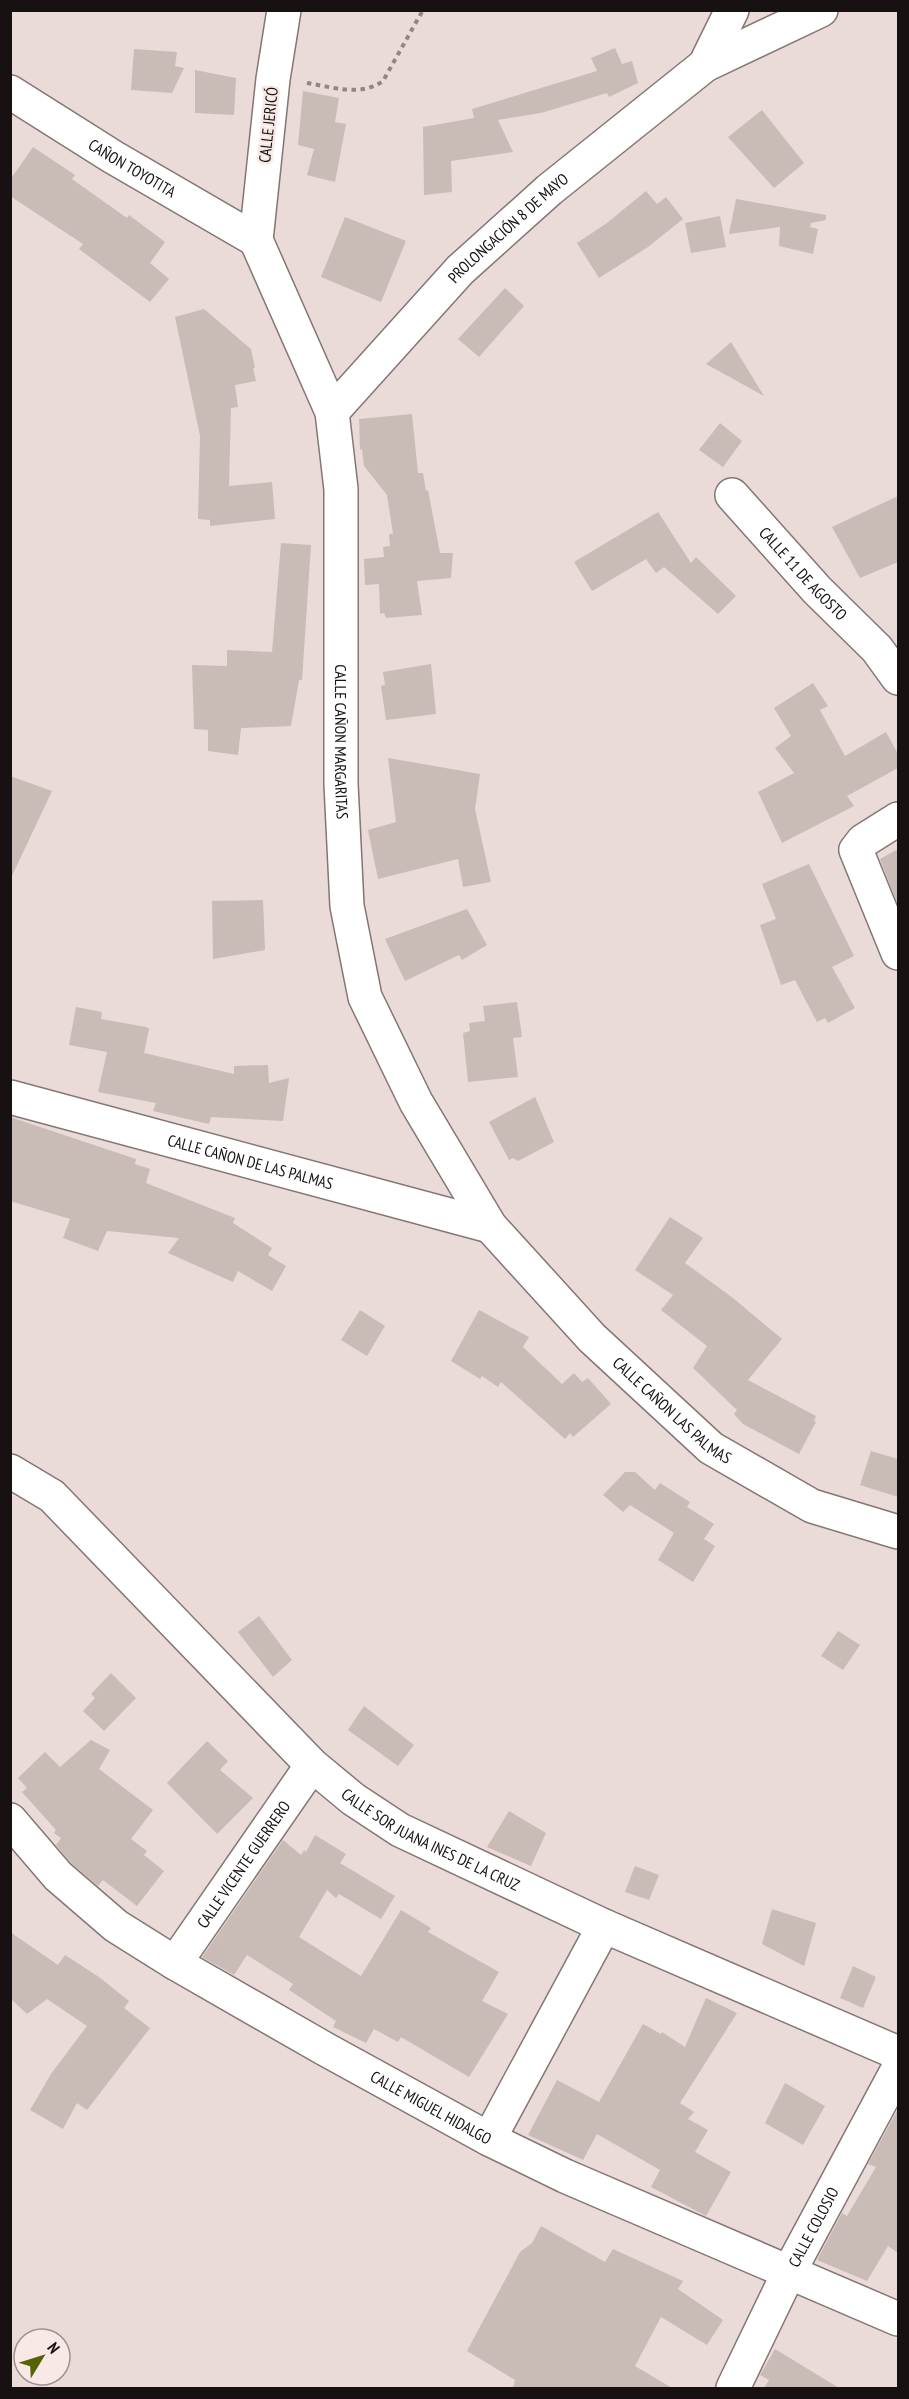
<svg xmlns="http://www.w3.org/2000/svg" width="909" height="2399" font-family="'PT Sans Narrow',sans-serif">
  <rect width="100%" height="100%" fill="#eadbd9"/>
  <!-- building -->
  <path fill="#c9bbb5" d="M 615,48 L 622,64 L 632,61 L 638,83 L 609,97 L 607,93 L 541,113 L 498,120 L 513,152 L 451,161 L 452,192 L 424,195 L 423,127 L 474,118 L 472,109 L 597,71 L 591,58 Z
    M 134,49 L 177,52 L 175,66 L 184,68 L 172,93 L 131,90 Z
    M 195,70 L 236,78 L 234,115 L 195,113 Z
    M 303,91 L 339,98 L 335,122 L 346,124 L 335,182 L 307,175 L 314,149 L 298,145 Z
    M 762,110 L 804,163 L 774,188 L 728,137 Z
    M 33,147 L 75,175 L 72,179 L 127,218 L 129,215 L 165,242 L 150,263 L 169,279 L 150,302 L 79,249 L 83,244 L 10,196 L 10,180 Z
    M 646,191 L 657,204 L 666,197 L 683,219 L 648,247 L 599,278 L 577,243 L 607,223 Z
    M 736,199 L 826,215 L 826,220 L 811,223 L 810,227 L 818,229 L 813,254 L 779,246 L 780,227 L 729,234 Z
    M 720,216 L 726,247 L 691,253 L 685,223 Z
    M 345,217 L 406,241 L 381,302 L 321,277 Z
    M 505,288 L 524,306 L 479,357 L 458,339 Z
    M 204,309 L 251,349 L 255,368 L 253,368 L 256,381 L 235,385 L 238,407 L 231,408 L 229,486 L 272,482 L 275,519 L 210,526 L 210,520 L 198,519 L 200,436 L 175,317 Z
    M 731,342 L 764,396 L 706,364 Z
    M 412,414 L 418,473 L 423,473 L 426,491 L 428,490 L 440,553 L 453,553 L 451,578 L 417,581 L 422,615 L 386,618 L 384,613 L 380,614 L 379,584 L 365,585 L 364,559 L 384,557 L 383,547 L 390,546 L 389,534 L 393,534 L 387,495 L 364,466 L 362,449 L 360,450 L 359,419 Z
    M 720,423 L 742,441 L 723,467 L 699,450 Z
    M 898,496 L 898,562 L 860,578 L 832,527 Z
    M 658,512 L 691,563 L 696,557 L 736,596 L 718,614 L 664,567 L 656,573 L 646,559 L 592,591 L 574,562 Z
    M 281,543 L 311,545 L 302,680 L 299,680 L 291,726 L 241,728 L 238,755 L 208,751 L 208,730 L 194,729 L 192,665 L 227,666 L 227,650 L 272,652 Z
    M 431,664 L 436,714 L 386,720 L 381,686 L 385,685 L 383,672 Z
    M 813,683 L 828,706 L 820,710 L 845,756 L 886,732 L 898,754 L 898,768 L 847,796 L 854,806 L 782,843 L 758,792 L 794,773 L 775,748 L 791,736 L 774,708 Z
    M 388,758 L 480,774 L 475,809 L 491,882 L 463,887 L 458,859 L 378,879 L 368,830 L 396,822 Z
    M 10,776 L 52,791 L 10,880 Z
    M 898,849 L 898,905 L 880,859 Z
    M 809,864 L 854,956 L 832,967 L 855,1008 L 828,1023 L 825,1018 L 817,1022 L 795,980 L 781,985 L 760,925 L 776,919 L 762,884 Z
    M 263,900 L 265,950 L 213,959 L 212,901 Z
    M 467,909 L 487,945 L 462,960 L 459,955 L 405,981 L 385,939 Z
    M 517,1002 L 522,1037 L 513,1038 L 518,1077 L 468,1082 L 463,1033 L 470,1031 L 469,1023 L 485,1021 L 483,1006 Z
    M 76,1007 L 102,1012 L 101,1019 L 146,1027 L 149,1029 L 144,1053 L 234,1074 L 234,1066 L 268,1065 L 269,1083 L 289,1078 L 283,1121 L 211,1117 L 209,1124 L 153,1111 L 156,1103 L 98,1092 L 107,1052 L 69,1045 Z
    M 535,1097 L 554,1142 L 518,1161 L 513,1158 L 509,1160 L 489,1122 Z
    M 10,1117 L 136,1159 L 135,1164 L 150,1169 L 146,1183 L 235,1218 L 233,1223 L 272,1248 L 268,1255 L 286,1266 L 272,1291 L 238,1271 L 233,1282 L 168,1253 L 179,1238 L 107,1231 L 98,1251 L 63,1238 L 70,1219 L 10,1201 Z
    M 670,1217 L 703,1238 L 685,1263 L 733,1298 L 782,1339 L 748,1380 L 816,1416 L 814,1421 L 816,1422 L 799,1454 L 743,1424 L 734,1414 L 737,1410 L 693,1368 L 707,1346 L 661,1310 L 673,1295 L 635,1270 Z
    M 360,1310 L 385,1326 L 367,1356 L 341,1340 Z
    M 479,1310 L 529,1337 L 523,1347 L 562,1384 L 574,1373 L 582,1382 L 588,1378 L 611,1404 L 573,1437 L 570,1433 L 565,1439 L 501,1382 L 498,1387 L 482,1376 L 480,1379 L 451,1361 Z
    M 871,1451 L 898,1459 L 898,1497 L 860,1485 Z
    M 625,1472 L 635,1472 L 655,1490 L 660,1483 L 690,1502 L 687,1507 L 714,1524 L 704,1539 L 715,1546 L 693,1582 L 658,1560 L 674,1533 L 630,1505 L 623,1512 L 603,1495 Z
    M 259,1616 L 292,1660 L 273,1677 L 238,1632 Z
    M 838,1631 L 860,1645 L 843,1670 L 821,1656 Z
    M 111,1673 L 136,1698 L 104,1731 L 83,1711 L 95,1698 L 91,1694 Z
    M 364,1706 L 414,1745 L 398,1766 L 348,1730 Z
    M 91,1740 L 110,1750 L 99,1769 L 153,1810 L 131,1839 L 147,1851 L 144,1855 L 164,1871 L 137,1906 L 103,1880 L 98,1886 L 71,1863 L 56,1845 L 61,1838 L 54,1833 L 56,1830 L 22,1792 L 27,1788 L 18,1778 L 45,1752 L 60,1767 Z
    M 207,1741 L 228,1761 L 220,1770 L 253,1798 L 217,1834 L 167,1783 Z
    M 509,1811 L 546,1833 L 531,1866 L 487,1847 Z
    M 315,1835 L 346,1854 L 340,1863 L 395,1896 L 381,1919 L 339,1894 L 336,1898 L 327,1890 L 299,1937 L 361,1976 L 401,1910 L 431,1928 L 428,1932 L 499,1972 L 482,2001 L 508,2014 L 469,2077 L 401,2037 L 398,2042 L 374,2029 L 366,2043 L 333,2027 L 336,2021 L 289,1990 L 293,1984 L 247,1955 L 234,1975 L 202,1957 L 283,1840 L 301,1855 L 304,1850 L 306,1852 Z
    M 635,1866 L 659,1875 L 649,1900 L 625,1892 Z
    M 772,1909 L 816,1923 L 804,1966 L 762,1944 Z
    M 10,1932 L 58,1965 L 65,1955 L 99,1977 L 129,2001 L 124,2008 L 150,2028 L 87,2110 L 77,2103 L 63,2129 L 30,2110 L 51,2074 L 87,2026 L 47,1999 L 27,2014 L 10,1998 Z
    M 853,1966 L 876,1977 L 863,2008 L 840,1998 Z
    M 706,1998 L 737,2013 L 680,2103 L 694,2112 L 688,2119 L 708,2130 L 695,2152 L 731,2172 L 706,2216 L 651,2187 L 660,2170 L 597,2134 L 583,2160 L 528,2135 L 557,2080 L 599,2102 L 643,2024 L 661,2034 L 662,2032 L 685,2047 Z
    M 785,2083 L 825,2106 L 803,2145 L 765,2123 Z
    M 898,2109 L 898,2253 L 888,2246 L 867,2281 L 817,2260 L 842,2213 L 847,2216 L 876,2167 L 868,2164 Z
    M 541,2226 L 605,2262 L 613,2249 L 683,2281 L 678,2289 L 723,2320 L 707,2345 L 661,2317 L 635,2366 L 672,2388 L 513,2388 L 515,2380 L 467,2351 L 520,2252 L 532,2243 Z
    M 775,2349 L 839,2388 L 764,2388 L 769,2380 L 760,2375 Z"/>
  <g fill="none" stroke-linecap="round" stroke-linejoin="round">
    <defs>
      <g id="minor">
        <path id="s1" d="M 284,10 L 273,79 L 256,240 L 332,412 L 341,489 L 341,784 L 347,906 L 365,997 L 416,1102 L 490,1226 L 592,1338 L 711,1448 L 812,1506 L 898,1532"/>
        <path d="M 705,65 L 732,10"/>
        <path id="s2" d="M 10,92 L 113,157 L 256,240"/>
        <path id="s3" d="M 332,412 L 460,270 L 549,190 L 705,65 L 821,10"/>
        <path id="s4" d="M 732,495 L 817,590 L 877,649 L 898,678"/>
        <path d="M 898,819 L 863,841 L 856,850 L 898,953"/>
        <path id="s5" d="M 10,1097 L 490,1226"/>
        <path id="s6" d="M 10,1471 L 52,1496 L 312,1765 L 353,1799 L 400,1830 L 604,1926 L 898,2053"/>
        <path id="s7" d="M 10,1820 L 58,1876 L 116,1926 L 175,1963 L 325,2049 L 489,2139 L 565,2176 L 898,2319"/>
        <path id="s8" d="M 175,1963 L 312,1765"/>
        <path d="M 489,2139 L 604,1926"/>
        <path id="s9" d="M 733,2388 L 789,2272 L 898,2069"/>
      </g>
    </defs>
    <!-- minor casing -->
    <use href="#minor" stroke="#847674" stroke-width="36"/>
    <!-- path -->
    <path stroke="#908684" stroke-width="4" stroke-dasharray="4.5 4.5" stroke-linecap="butt" d="M 307,83 C 332,87 361,97 383,81 L 423,10"/>
    <!-- minor -->
    <use href="#minor" stroke="#fff" stroke-width="33"/>
  </g>
  <g text-anchor="middle" stroke-width="5" stroke-linejoin="round" paint-order="stroke">
    <!-- street labels -->
    <g font-size="16" fill="#171211" stroke="#f8e8e6">
      <text transform="translate(268 125) rotate(-84)" y="6">CALLE JERICÓ</text>
      <text dy="6" stroke="none"><textPath href="#s2" startOffset="144">CAÑON TOYOTITA</textPath></text>
      <text dy="6" stroke="none"><textPath href="#s3" startOffset="255">PROLONGACIÓN 8 DE MAYO</textPath></text>
      <text dy="6" stroke="none"><textPath href="#s4" startOffset="106">CALLE 11 DE AGOSTO</textPath></text>
      <text dy="6" stroke="none"><textPath href="#s1" startOffset="750">CALLE CAÑON MARGARITAS</textPath></text>
      <text dy="6" stroke="none"><textPath href="#s5" startOffset="249">CALLE CAÑON DE LAS PALMAS</textPath></text>
      <text dy="6" stroke="none"><textPath href="#s1" startOffset="1528">CALLE CAÑON LAS PALMAS</textPath></text>
      <text dy="6" stroke="none"><textPath href="#s6" startOffset="564">CALLE SOR JUANA INES DE LA CRUZ</textPath></text>
      <text dy="6" stroke="none"><textPath href="#s8" startOffset="120">CALLE VICENTE GUERRERO</textPath></text>
      <text dy="6" stroke="none"><textPath href="#s7" startOffset="514">CALLE MIGUEL HIDALGO</textPath></text>
      <text dy="6" stroke="none"><textPath href="#s9" startOffset="180">CALLE COLOSIO</textPath></text>
    </g>
  </g>
  <!-- border -->
  <rect width="909" height="2399" fill="none" stroke="#171211" stroke-width="24"/>
  <!-- north arrow -->
  <g transform="translate(42 2357) rotate(52)"><circle r="28" fill="#f8e8e6" stroke="#9e9291" stroke-width="1.5"/>
  <path d="M0-4.5L10 22L0 15L-10 22Z" fill="#556307"/>
  <text y="-9" font-size="16" font-weight="bold" text-anchor="middle" fill="#171211">N</text>
  </g>
</svg>
